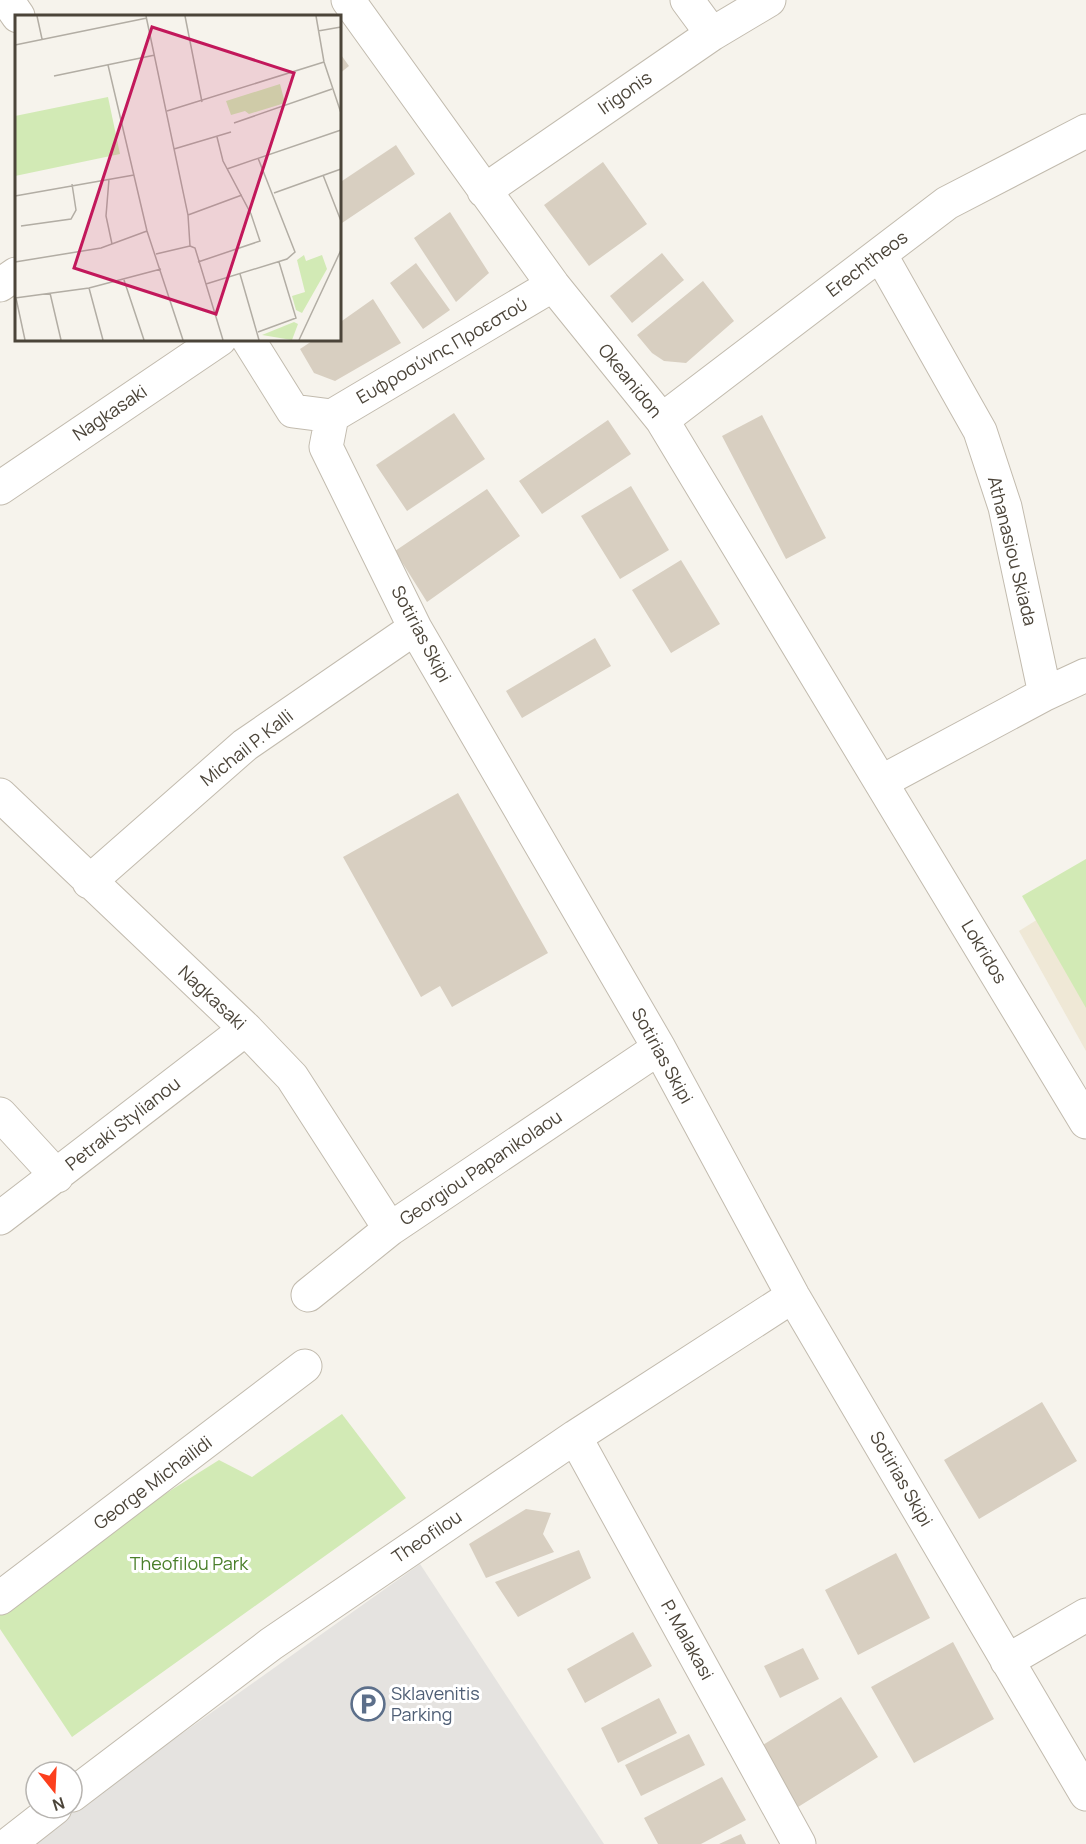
<svg xmlns="http://www.w3.org/2000/svg" width="1086" height="1844" font-family="Manrope,sans-serif">
  <rect width="100%" height="100%" fill="#f6f3ec"/>
  <!-- education -->
  <path fill="#efe8d6" d="M 1086,889 L 1086,1051 L 1019,931 Z"/>
  <!-- green -->
  <path fill="#d2eab5" d="M 1086,859 L 1086,1008 L 1022,896 Z
    M 342,1414 L 406,1498 L 72,1737 L 0,1629 L 0,1614 L 149,1504 L 219,1460 L 252,1477 Z"/>
  <!-- parking -->
  <path fill="#e5e3e0" d="M 420,1564 L 604,1844 L 27,1844 Z"/>
  <!-- building -->
  <path fill="#d8cfc1" d="M 339,52 L 349,66 L 339,74 Z
    M 396,145 L 415,174 L 339,225 L 339,183 Z
    M 603,162 L 647,224 L 589,266 L 544,205 Z
    M 450,212 L 489,273 L 456,302 L 414,238 Z
    M 662,253 L 684,280 L 632,323 L 610,296 Z
    M 416,263 L 450,310 L 423,329 L 390,283 Z
    M 703,281 L 734,321 L 686,363 L 664,361 L 652,353 L 637,335 Z
    M 373,299 L 401,343 L 335,381 L 314,373 L 300,349 L 315,339 L 339,339 L 339,323 Z
    M 454,413 L 485,459 L 407,511 L 376,465 Z
    M 762,415 L 826,538 L 786,559 L 722,436 Z
    M 608,420 L 631,454 L 542,514 L 519,481 Z
    M 631,486 L 669,550 L 620,579 L 581,516 Z
    M 487,489 L 520,536 L 427,602 L 395,551 Z
    M 681,560 L 720,624 L 671,653 L 632,590 Z
    M 595,638 L 611,666 L 522,718 L 506,691 Z
    M 458,793 L 548,953 L 452,1007 L 440,986 L 421,997 L 343,857 Z
    M 1042,1402 L 1077,1461 L 979,1519 L 944,1460 Z
    M 526,1509 L 551,1513 L 543,1534 L 554,1552 L 486,1578 L 469,1544 Z
    M 579,1550 L 591,1578 L 518,1617 L 495,1582 Z
    M 896,1553 L 930,1618 L 858,1655 L 825,1590 Z
    M 633,1632 L 652,1666 L 585,1703 L 567,1669 Z
    M 953,1642 L 994,1719 L 914,1763 L 871,1687 Z
    M 803,1648 L 819,1679 L 780,1698 L 764,1666 Z
    M 841,1697 L 878,1757 L 798,1807 L 761,1746 Z
    M 659,1698 L 677,1733 L 618,1763 L 601,1728 Z
    M 689,1734 L 705,1765 L 641,1796 L 625,1765 Z
    M 722,1777 L 746,1820 L 701,1844 L 658,1844 L 644,1818 Z
    M 741,1834 L 746,1844 L 719,1844 Z"/>
  <g fill="none" stroke-linecap="round" stroke-linejoin="round">
    <defs>
      <path id="minor" d="M 7,0 L 18,16
        M 348,0 L 553,285 L 662,420 L 1086,1122
        M 687,0 L 712,34
        M 484,191 L 712,34 L 769,0
        M 880,254 L 980,431 L 1005,507 L 1045,694
        M 0,285 L 16,274
        M 248,339 L 293,411 L 332,416
        M 332,416 L 326,447 L 415,628 L 659,1048 L 793,1296 L 1086,1794
        M 332,416 L 553,285
        M 662,420 L 947,203 L 1086,131
        M 0,488 L 220,339
        M 881,782 L 1045,694 L 1086,675
        M 0,795 L 246,1029 L 292,1077 L 390,1229
        M 89,882 L 245,745 L 415,628
        M 0,1114 L 57,1176
        M 0,1218 L 246,1029
        M 308,1295 L 390,1229 L 659,1048
        M 575,1437 L 799,1844
        M 0,1598 L 305,1366
        M 1007,1661 L 1086,1615
        M 72,1795 L 271,1644 L 575,1437 L 793,1296
        M 9,1844 L 55,1808"/>
    </defs>
    <!-- minor casing -->
    <use href="#minor" stroke="#c2bbae" stroke-width="35"/>
    <!-- minor -->
    <use href="#minor" stroke="#fff" stroke-width="33"/>
  </g>
  <!-- icons -->
  <defs>
    <symbol id="parking-ring" viewBox="-11 -11 22 22"><circle r="9.5" fill="#fff" stroke="#5c6f8a" stroke-width="1.5"/><path d="M-3.5-5.5H1a3.5 3.5 0 0 1 0 7H-1V5.5H-3.5ZM-1-3.4V-.6H.8a1.4 1.4 0 0 0 0-2.8Z" fill="#5c6f8a"/></symbol>
  </defs>
  <g fill-rule="evenodd">
    <use href="#parking-ring" x="349" y="1685" width="38" height="38"/>
  </g>
  <g text-anchor="middle" stroke-width="6" stroke-linejoin="round" paint-order="stroke">
    <!-- street labels -->
    <g font-size="18" fill="#4b4439" stroke="#fff">
      <text transform="translate(625 93) rotate(-35)" y="6">Irigonis</text>
      <text transform="translate(867 264) rotate(-37)" y="6">Erechtheos</text>
      <text transform="translate(442 351) rotate(-30)" y="6">Ευφροσύνης Προεστού</text>
      <text transform="translate(630 381) rotate(51)" y="6">Okeanidon</text>
      <text transform="translate(110 413) rotate(-34)" y="6">Nagkasaki</text>
      <text transform="translate(1012 551) rotate(76)" y="6">Athanasiou Skiada</text>
      <text transform="translate(421 634) rotate(62)" y="6">Sotirias Skipi</text>
      <text transform="translate(247 748) rotate(-38)" y="6">Michail P. Kalli</text>
      <text transform="translate(984 952) rotate(59)" y="6">Lokridos</text>
      <text transform="translate(212 998) rotate(43)" y="6">Nagkasaki</text>
      <text transform="translate(662 1056) rotate(61)" y="6">Sotirias Skipi</text>
      <text transform="translate(123 1124) rotate(-38)" y="6">Petraki Stylianou</text>
      <text transform="translate(481 1168) rotate(-34)" y="6">Georgiou Papanikolaou</text>
      <text transform="translate(901 1479) rotate(60)" y="6">Sotirias Skipi</text>
      <text transform="translate(153 1483) rotate(-37)" y="6">George Michailidi</text>
      <text transform="translate(427 1537) rotate(-34)" y="6">Theofilou</text>
      <text transform="translate(687 1640) rotate(61)" y="6">P. Malakasi</text>
    </g>
    <!-- park labels -->
    <g font-size="18" fill="#4a7f2a" stroke="#fff">
      <text x="189" y="1570">Theofilou Park</text>
    </g>
    <!-- service labels -->
    <g font-size="18" fill="#4e5e75" stroke="#fff" text-anchor="start">
      <text x="391" y="1700">Sklavenitis<tspan x="391" dy="21">Parking</tspan></text>
    </g>
  </g>
  <!-- overview -->
  <g transform="translate(15 15)">
    <rect width="326" height="326" fill="#f6f3ec"/>
    <path d="M 265,69 L 270,88 L 234,99 L 230,96 L 216,100 L 211,86 ZM 93,82 L 105,139 L 0,161 L 0,101 ZM 289,240 L 291,246 L 307,240 L 312,254 L 287,298 L 281,295 L 277,281 L 290,277 L 282,245 ZM 279,307 L 283,309 L 277,325 L 247,320 Z" fill="#d2eab5"/>
    <path fill="none" stroke="#b2ada4" stroke-width="1.5" d="M 22,1 L 27,24M 131,1 L 173,200 L 175,231M 170,1 L 187,87M 301,1 L 309,47 L 326,98M 303,16 L 326,12M 0,30 L 132,3M 93,50 L 132,216 L 168,325M 39,61 L 140,40M 152,96 L 309,47M 219,108 L 317,74M 159,134 L 216,117M 212,154 L 326,115M 308,160 L 326,206M 94,164 L 91,201 L 97,229M 259,178 L 326,154M 0,181 L 119,160M 173,200 L 227,180M 6,211 L 56,204 L 61,195 L 57,169M 175,231 L 180,233 L 208,325M 141,239 L 175,231M 0,247 L 86,233 L 132,216M 183,247 L 245,226 L 236,199 L 208,146 L 202,122M 225,259 L 244,325M 109,265 L 129,325M 191,269 L 272,244 L 280,237 L 243,143M 74,273 L 88,325M 35,278 L 46,325M 0,283 L 74,273 L 146,254M 1,283 L 10,325M 243,317 L 281,303 L 264,247M 284,325 L 326,235"/>
    <path fill="#c2185b" fill-opacity="0.15" stroke="#c2185b" stroke-width="3" d="M 137,12 L 279,58 L 201,299 L 59,253 Z"/>
    <rect width="326" height="326" fill="none" stroke="#4b4439" stroke-width="3"/>
  </g>
  <!-- north arrow -->
  <g transform="translate(54 1790) rotate(162)"><circle r="28" fill="#ffffff" stroke="#b7b4b0" stroke-width="1.5"/>
  <path d="M0-4.5L10 22L0 15L-10 22Z" fill="#fc3f1d"/>
  <text y="-9" font-size="16" font-weight="bold" text-anchor="middle" fill="#4b4439">N</text>
  </g>
</svg>
